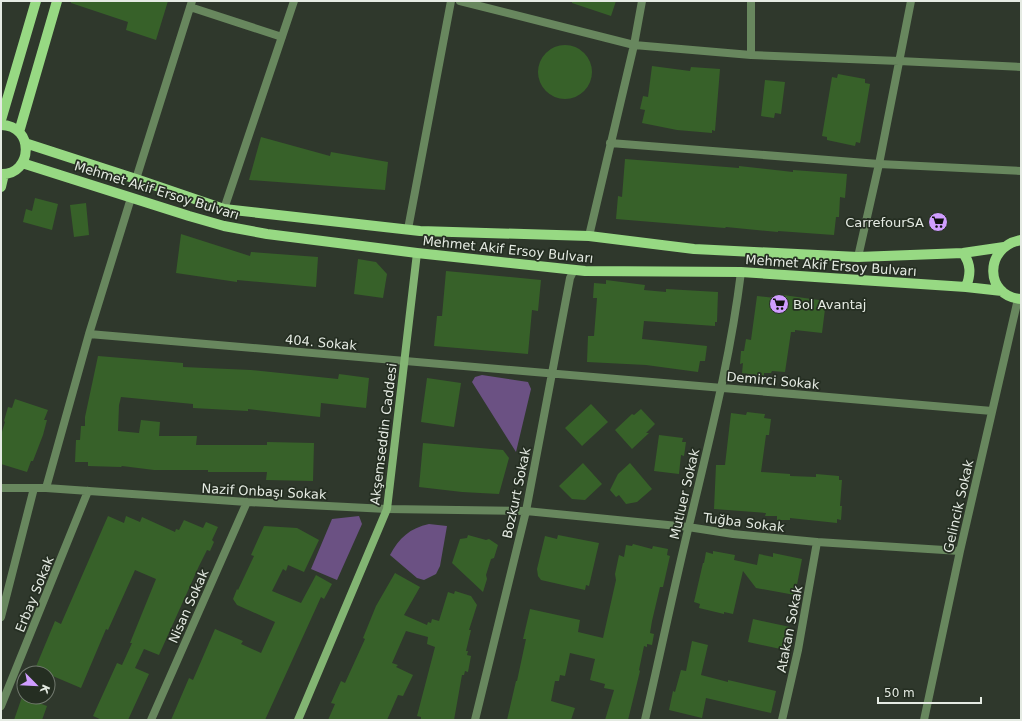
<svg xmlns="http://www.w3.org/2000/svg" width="1022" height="721" font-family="'DejaVu Sans',sans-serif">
  <rect width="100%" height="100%" fill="#2f382c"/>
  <!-- green -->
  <path fill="#6b5183" d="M 482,375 L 528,382 L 531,389 L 516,452 L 472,382 L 475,377 Z
    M 359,516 L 362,524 L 337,580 L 311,569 L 332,519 Z
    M 429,524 L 447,526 L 440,566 L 436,574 L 424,580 L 417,578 L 390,555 C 399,538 410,528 429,524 Z"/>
  <!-- building -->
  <path fill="#376129" d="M 71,1 L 168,1 L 156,40 L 126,30 L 128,22 L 71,3 Z
    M 572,1 L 616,1 L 611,16 L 572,3 Z
    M538 72a27 27 0 1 1 54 0a27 27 0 1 1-54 0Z
    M 652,66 L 690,71 L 691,67 L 720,69 L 715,131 L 712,130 L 712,133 L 677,130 L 642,123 L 645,110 L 640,109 L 643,96 L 648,97 Z
    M 838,74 L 865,79 L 865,83 L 870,84 L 860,143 L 856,142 L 855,146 L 827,140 L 827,137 L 822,136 L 832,77 L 837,78 Z
    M 765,80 L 785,82 L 781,114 L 775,113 L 774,118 L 761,116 Z
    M 261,137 L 330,156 L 331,152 L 388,162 L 385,190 L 249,180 Z
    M 625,159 L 739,168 L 739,166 L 793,172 L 793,170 L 847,174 L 845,198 L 840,197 L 839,217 L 836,217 L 834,235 L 778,231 L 778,232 L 726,227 L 725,228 L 616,219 L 618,196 L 622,197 Z
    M 35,198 L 58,204 L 52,230 L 23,222 L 26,209 L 32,211 Z
    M 86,203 L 89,235 L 74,237 L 70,205 Z
    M 181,234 L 250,256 L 251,252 L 318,257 L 316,287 L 237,280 L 237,282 L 176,273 Z
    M 358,259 L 376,262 L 387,274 L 383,298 L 354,294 Z
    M 446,271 L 541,280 L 538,311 L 532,310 L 528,354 L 434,346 L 437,316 L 442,316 Z
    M 606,280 L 645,285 L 644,290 L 666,292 L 666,289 L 718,292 L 717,322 L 715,322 L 715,326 L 644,321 L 642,339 L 707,346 L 705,361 L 700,361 L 698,372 L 646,365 L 587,362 L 588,336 L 594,336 L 597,298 L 593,298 L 594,283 L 606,284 Z
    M 776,294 L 826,301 L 822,333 L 795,330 L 795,332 L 791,332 L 785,372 L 772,371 L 771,373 L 764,373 L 764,376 L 742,373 L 743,363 L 740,364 L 741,351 L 744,351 L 746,339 L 751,340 L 757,296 L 775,298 Z
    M 98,356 L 183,363 L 183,367 L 251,370 L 338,379 L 339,374 L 369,378 L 366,408 L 321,403 L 320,417 L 248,409 L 248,411 L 193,408 L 193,404 L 121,397 L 119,405 L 118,431 L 139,433 L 141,420 L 160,422 L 159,436 L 197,436 L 196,445 L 267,445 L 267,442 L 314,443 L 313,481 L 266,480 L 267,472 L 208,472 L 208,470 L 154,470 L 122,466 L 121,467 L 88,466 L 88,462 L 75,462 L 76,440 L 80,440 L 81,426 L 85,426 L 85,417 Z
    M 427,378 L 461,383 L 454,427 L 421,422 Z
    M 15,399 L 48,410 L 44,420 L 47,420 L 43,435 L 33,461 L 31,461 L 27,472 L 1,464 L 1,435 L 5,422 L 4,421 L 8,407 L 12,408 Z
    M 591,404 L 608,422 L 582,446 L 565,428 Z
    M 641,409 L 655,424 L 646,433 L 649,433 L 632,449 L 615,430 L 632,414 L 634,415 Z
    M 747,412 L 765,414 L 764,418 L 771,419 L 769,435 L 766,435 L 761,472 L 790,474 L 790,476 L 816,477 L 816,474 L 839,476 L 839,480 L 842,480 L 840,506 L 842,506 L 841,520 L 837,519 L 837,523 L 790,518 L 790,520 L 777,520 L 777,516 L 765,516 L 766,513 L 714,509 L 716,465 L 725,465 L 731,413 L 746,415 Z
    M 659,435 L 683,438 L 682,442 L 686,442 L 684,456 L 681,455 L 679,474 L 654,471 Z
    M 423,443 L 503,450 L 509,458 L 499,494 L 462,492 L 419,487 Z
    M 583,463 L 602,484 L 585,500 L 572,499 L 559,486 Z
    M 630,463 L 652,489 L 637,502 L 626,504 L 619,495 L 616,497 L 610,490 L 618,474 Z
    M 108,516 L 124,523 L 126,516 L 140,522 L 142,517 L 175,532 L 176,529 L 179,530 L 184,520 L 203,528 L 206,522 L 218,527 L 212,540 L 214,542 L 210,551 L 207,550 L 199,566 L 159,655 L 144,649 L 135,668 L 149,674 L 128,720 L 102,720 L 93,716 L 117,663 L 122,665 L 132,643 L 130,643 L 156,579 L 135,570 L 108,630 L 106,629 L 81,688 L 48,674 L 48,673 L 35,669 L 55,621 L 61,624 Z
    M 264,526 L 297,528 L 319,540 L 304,572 L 288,565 L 286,571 L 283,569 L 272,591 L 301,603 L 316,575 L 332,584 L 324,599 L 321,597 L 265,720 L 171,720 L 189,678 L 193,680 L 215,629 L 243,641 L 241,644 L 261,653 L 275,622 L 237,605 L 233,599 L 237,589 L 238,590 L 254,556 L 251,555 Z
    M 468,535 L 486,540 L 489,539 L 498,545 L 494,558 L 491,559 L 486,575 L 487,579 L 483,592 L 452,563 L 460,539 L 467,538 Z
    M 558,535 L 599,543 L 589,586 L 586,585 L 585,590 L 541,580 L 538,576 L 537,569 L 545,536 L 557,539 Z
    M 633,544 L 652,549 L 653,546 L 668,549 L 667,555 L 670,556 L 663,587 L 660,587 L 652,621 L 650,633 L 654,634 L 652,645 L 647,644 L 647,647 L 644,646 L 639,670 L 640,671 L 628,720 L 605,720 L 614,690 L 604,688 L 605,684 L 590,680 L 595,659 L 570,653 L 565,676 L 560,675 L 559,681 L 555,681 L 551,701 L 575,708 L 571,720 L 507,720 L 516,681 L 517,681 L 526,639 L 523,639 L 530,609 L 580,620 L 578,632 L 603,638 L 616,580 L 615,574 L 619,555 L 624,557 L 626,545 L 632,546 Z
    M 713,551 L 735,555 L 734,560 L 757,565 L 759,554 L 773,557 L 773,553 L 802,559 L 795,595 L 756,588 L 743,571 L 733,614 L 724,612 L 724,614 L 699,608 L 700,604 L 694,602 L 703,563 L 704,563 L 706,552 L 713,554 Z
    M 395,573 L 420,587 L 404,615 L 427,625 L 428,622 L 431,623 L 432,619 L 439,621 L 448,592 L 454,594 L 455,591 L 471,596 L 477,605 L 469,630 L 471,630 L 466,651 L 468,651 L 467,655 L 471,656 L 468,672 L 465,671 L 464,675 L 462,675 L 454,720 L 421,720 L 421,717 L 417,716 L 435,647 L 427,644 L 428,637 L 406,631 L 392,663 L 398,665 L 396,667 L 413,675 L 403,696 L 398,695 L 387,720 L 328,720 L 335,704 L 331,703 L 341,681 L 345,683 L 365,639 L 363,638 L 376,606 Z
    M 753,619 L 790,627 L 785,650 L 748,642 Z
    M 692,641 L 708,645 L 701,675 L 728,682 L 728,680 L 776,691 L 771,713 L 706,698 L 702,718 L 669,710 L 673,691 L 675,692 L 681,670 L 686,671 Z
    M 22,697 L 47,706 L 42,720 L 14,720 Z"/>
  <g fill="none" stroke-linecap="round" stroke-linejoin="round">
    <!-- lane -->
    <path stroke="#68875e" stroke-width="8" d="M 1,617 L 34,488"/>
    <!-- street -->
    <path stroke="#68875e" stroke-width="8" d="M 460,1 L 634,45 L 751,55 L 899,61 L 1021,67
      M 751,1 L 751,55
      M 190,7 L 282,37
      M 610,143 L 879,164 L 1021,171
      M 136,179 L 192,1
      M 224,209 L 294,1
      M 408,229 L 451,1
      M 589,236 L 634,45 L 642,1
      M 858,257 L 879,164 L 911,1
      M 89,334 L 992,411
      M 1,488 L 46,488 L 247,502 L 387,509 L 526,511 L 688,527 L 733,534 L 817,542 L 960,551
      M 46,488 L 89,334 L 131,198
      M 1,706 L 88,491
      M 151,720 L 247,502
      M 475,720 L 526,511 L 570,278 L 574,270
      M 645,720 C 661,651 675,582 692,513 C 711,433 731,354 741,272
      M 782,720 L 798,650 L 817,542
      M 924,720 L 960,551 L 1018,299"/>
    <!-- secondary -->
    <path stroke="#83b573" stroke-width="8" d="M 298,720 L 387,509 L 417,253"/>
    <!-- primary -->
    <path stroke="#97d983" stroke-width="10" d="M 1,120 L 36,1
      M 1,125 C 35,125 33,175 1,174
      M 19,132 L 57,1
      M 25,143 L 136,179 L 224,209 L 420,231 L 589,236 L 694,249 L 858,257 L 963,253 L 1004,247
      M 22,163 L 189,216 L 224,226 L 267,234 L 417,253 L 585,271 L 741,272 L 966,287 L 1002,291
      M 1,187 L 4,174
      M 1021,240 C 983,247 985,297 1021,299
      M 963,253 C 971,264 971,274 966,287"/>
  </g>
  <!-- icons -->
  <defs>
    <symbol id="supermarket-disc" viewBox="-11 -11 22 22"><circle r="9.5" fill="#d09dff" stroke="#252e22"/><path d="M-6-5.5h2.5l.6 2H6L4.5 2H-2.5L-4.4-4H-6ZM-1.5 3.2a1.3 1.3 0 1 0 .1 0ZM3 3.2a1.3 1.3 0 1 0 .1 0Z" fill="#111"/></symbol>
  </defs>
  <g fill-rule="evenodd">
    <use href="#supermarket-disc" x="927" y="211" width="22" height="22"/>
    <use href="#supermarket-disc" x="768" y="293" width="22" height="22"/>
  </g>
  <g text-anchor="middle" stroke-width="3.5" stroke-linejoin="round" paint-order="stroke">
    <!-- street labels -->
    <g font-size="13" fill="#e5ebe3" stroke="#252e22">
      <text transform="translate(157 190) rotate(17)" y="5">Mehmet Akif Ersoy Bulvarı</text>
      <text transform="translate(508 249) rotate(6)" y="5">Mehmet Akif Ersoy Bulvarı</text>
      <text transform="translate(831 265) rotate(4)" y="5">Mehmet Akif Ersoy Bulvarı</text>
      <text transform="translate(321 342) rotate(5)" y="5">404. Sokak</text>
      <text transform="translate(773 380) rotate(5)" y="5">Demirci Sokak</text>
      <text transform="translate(383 434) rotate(-83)" y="5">Akşemseddin Caddesi</text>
      <text transform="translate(264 491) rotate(3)" y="5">Nazif Onbaşı Sokak</text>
      <text transform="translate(516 493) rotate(-78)" y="5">Bozkurt Sokak</text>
      <text transform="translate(684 494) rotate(-77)" y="5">Mutluer Sokak</text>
      <text transform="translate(958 506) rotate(-77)" y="5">Gelincik Sokak</text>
      <text transform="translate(744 522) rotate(7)" y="5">Tuğba Sokak</text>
      <text transform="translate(34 594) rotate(-68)" y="5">Erbay Sokak</text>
      <text transform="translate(188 606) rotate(-66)" y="5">Nisan Sokak</text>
      <text transform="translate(789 629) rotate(-79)" y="5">Atakan Sokak</text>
    </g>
    <!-- poi labels -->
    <g font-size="13" fill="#e5ebe3" stroke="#252e22" text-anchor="end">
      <text x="924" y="227">CarrefourSA</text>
      <text x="793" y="309" text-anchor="start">Bol Avantaj</text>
    </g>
  </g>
  <!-- border -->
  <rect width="1022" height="721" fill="none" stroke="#e5ebe3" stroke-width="4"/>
  <!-- north arrow -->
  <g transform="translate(36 685) rotate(114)"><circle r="19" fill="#252e22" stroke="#727a6f"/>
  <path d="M0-3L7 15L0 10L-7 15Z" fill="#d09dff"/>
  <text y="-6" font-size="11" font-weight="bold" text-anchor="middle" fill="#e5ebe3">K</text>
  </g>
  <!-- scale -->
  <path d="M878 697v6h103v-6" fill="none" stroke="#e5ebe3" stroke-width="2"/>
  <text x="884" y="697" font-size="12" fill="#e5ebe3" stroke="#252e22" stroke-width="3" paint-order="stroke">50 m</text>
</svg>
